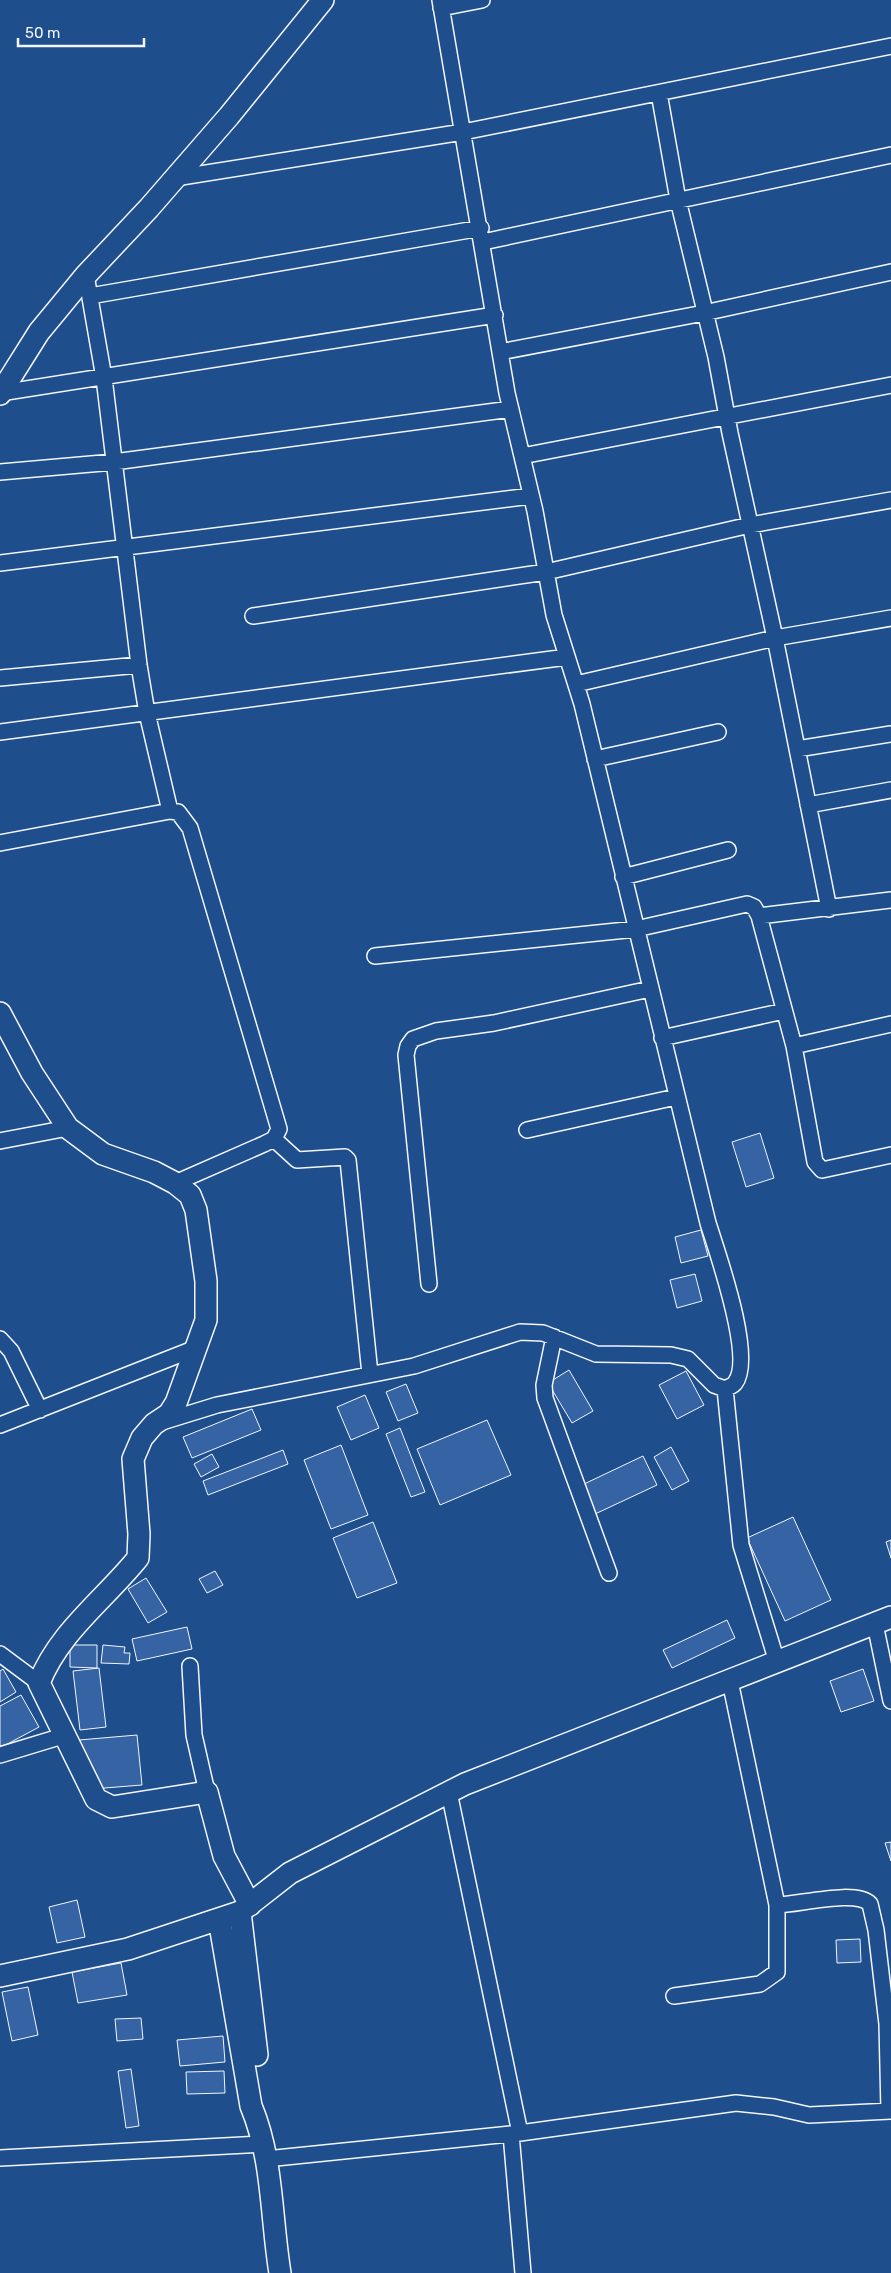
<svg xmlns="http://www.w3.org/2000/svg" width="891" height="2273" font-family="Rubik,sans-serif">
  <rect width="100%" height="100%" fill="#1f4e8c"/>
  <!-- building -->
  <path fill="#3563a3" stroke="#f2f6ff" d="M 760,1133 L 774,1178 L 746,1187 L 732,1142 Z
    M 701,1230 L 708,1256 L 681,1263 L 675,1237 Z
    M 695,1274 L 702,1301 L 677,1308 L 670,1280 Z
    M 569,1370 L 593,1411 L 572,1423 L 548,1383 Z
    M 686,1371 L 704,1405 L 677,1419 L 659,1385 Z
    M 406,1384 L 418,1413 L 398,1421 L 386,1392 Z
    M 365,1395 L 379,1428 L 351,1440 L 337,1407 Z
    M 252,1409 L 261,1430 L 192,1458 L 183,1437 Z
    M 487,1420 L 511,1475 L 440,1505 L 417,1449 Z
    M 400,1428 L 425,1492 L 411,1497 L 386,1434 Z
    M 341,1445 L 368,1515 L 331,1529 L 304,1460 Z
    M 671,1447 L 689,1481 L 672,1490 L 654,1457 Z
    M 283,1450 L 288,1464 L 208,1495 L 203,1481 Z
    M 212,1454 L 219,1467 L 201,1477 L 194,1464 Z
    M 643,1456 L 657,1485 L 595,1514 L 582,1485 Z
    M 793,1517 L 831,1600 L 785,1621 L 747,1538 Z
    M 373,1522 L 397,1583 L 357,1598 L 333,1538 Z
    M 891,1540 L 891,1558 L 886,1542 Z
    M 215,1571 L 223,1585 L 207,1593 L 199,1579 Z
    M 146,1578 L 167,1612 L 148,1623 L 128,1589 Z
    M 727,1620 L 735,1638 L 672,1668 L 663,1650 Z
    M 187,1627 L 192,1649 L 137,1661 L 132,1639 Z
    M 70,1645 L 97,1645 L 97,1668 L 70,1667 Z
    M 103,1645 L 125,1647 L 124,1653 L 130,1653 L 129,1664 L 101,1663 Z
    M 99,1668 L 106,1727 L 80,1730 L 73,1671 Z
    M 3,1669 L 16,1692 L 0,1702 L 0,1671 Z
    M 863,1669 L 874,1701 L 841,1712 L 830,1681 Z
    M 21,1695 L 39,1727 L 0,1748 L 0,1706 Z
    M 137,1735 L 142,1785 L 92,1789 L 89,1759 L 81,1760 L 79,1740 Z
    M 891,1842 L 891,1861 L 885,1843 Z
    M 77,1900 L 85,1937 L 57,1943 L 49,1907 Z
    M 860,1939 L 861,1962 L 837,1963 L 836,1940 Z
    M 121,1963 L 127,1995 L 78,2003 L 72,1972 Z
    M 28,1987 L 38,2035 L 12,2041 L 2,1992 Z
    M 141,2018 L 143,2039 L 117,2041 L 115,2019 Z
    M 223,2036 L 225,2062 L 180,2066 L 177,2040 Z
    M 131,2069 L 139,2126 L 126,2128 L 118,2071 Z
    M 224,2071 L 225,2093 L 187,2094 L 186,2072 Z"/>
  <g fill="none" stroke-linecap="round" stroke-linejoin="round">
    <defs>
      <path id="street" d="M 440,0 L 500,352
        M 441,8 L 482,0
        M 659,93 L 678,200 L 716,357 L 730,433 L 775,638 L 891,618
        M 175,178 L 463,132 L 891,46
        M 483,242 L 891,155
        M 86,275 L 104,378 L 139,665 L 147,713 L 170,811
        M 90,296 L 481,228
        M 0,393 L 495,315
        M 522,456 L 891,385
        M 0,472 L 114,462 L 511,409
        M 0,563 L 531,496
        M 253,616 L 546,572 L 750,525 L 891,500
        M 0,678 L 139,665
        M 576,684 L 775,638 L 829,909
        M 0,732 L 567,657
        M 797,749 L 891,734
        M 595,759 L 718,732
        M 808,805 L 891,790
        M 0,843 L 170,811 L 178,812 L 190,828 L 279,1129 L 274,1139 L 264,1144 L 175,1183
        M 623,877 L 728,850
        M 759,916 L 891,900
        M 375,956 L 636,929 L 747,904 L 754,907 L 759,916 L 794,1046 L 815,1162 L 822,1170 L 891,1155
        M 662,1038 L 784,1011
        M 794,1046 L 891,1024
        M 527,1130 L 676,1097
        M 274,1139 L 297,1160 L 345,1157 L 348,1160 L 370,1374
        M 0,1141 L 68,1128
        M 429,1284 L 406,1055 L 408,1046 L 413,1039 L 436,1031 L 494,1023 L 650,989
        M 554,1337 L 544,1385 L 545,1398 L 609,1573
        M 0,1339 L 11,1351 L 40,1410
        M 162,1422 L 217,1405 L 414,1366 L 520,1332 L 543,1333 L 596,1354 L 671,1355 L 688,1359 L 714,1385 L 725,1389
        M 0,1425 L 196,1348
        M 875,1624 L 891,1701
        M 0,1654 L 39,1683
        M 777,1662 L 741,1545 L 725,1389 C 728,1387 733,1386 735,1383 C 755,1358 717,1252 708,1223 L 582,704 L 554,615 L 535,511 L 507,393 L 500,352 L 704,313 L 891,272
        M 190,1666 L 194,1735 L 207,1792
        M 0,1755 L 66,1735
        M 449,1792 L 520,2133
        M 777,1905 C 798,1905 856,1889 870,1904 L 876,1930 L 887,2024 L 889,2111
        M 674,1996 L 760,1984 L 777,1972 L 777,1905 L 730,1681
        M 511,2134 L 523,2273
        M 0,2158 L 263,2144
        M 266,2159 L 520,2133 L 736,2103 L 774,2107 L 809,2115 L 891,2111"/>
      <path id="secondary" d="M 0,394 L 39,332 L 86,275 L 149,208 L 229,116 L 323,0
        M 0,1013 L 32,1073 L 68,1128 L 103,1154 L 154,1172 L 175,1183 L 190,1195 L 196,1210 L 206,1281 L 206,1320 L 176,1403 L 169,1414 L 154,1424 L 142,1438 L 133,1459 L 139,1534 L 138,1558 C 104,1600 59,1632 39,1683 L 96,1799 L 112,1807 L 207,1792 L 224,1856 L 250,1905
        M 240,1912 L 257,2055
        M 219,1919 L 251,2106 C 273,2158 271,2218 280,2273
        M 0,1976 L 128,1949 L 240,1912 L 290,1873 L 465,1784 L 891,1617"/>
    </defs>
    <!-- street casing -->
    <use href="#street" stroke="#f2f6ff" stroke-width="18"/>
    <!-- secondary casing -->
    <use href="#secondary" stroke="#f2f6ff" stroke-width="24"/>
    <!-- street -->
    <use href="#street" stroke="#1f4e8c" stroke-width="15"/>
    <!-- secondary -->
    <use href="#secondary" stroke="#1f4e8c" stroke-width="21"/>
  </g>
  <!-- scale -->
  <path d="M18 38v8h126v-8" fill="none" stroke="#f2f6ff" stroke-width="2.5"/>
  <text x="25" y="38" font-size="15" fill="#f2f6ff" stroke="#1f4e8c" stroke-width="4" paint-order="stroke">50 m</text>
</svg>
